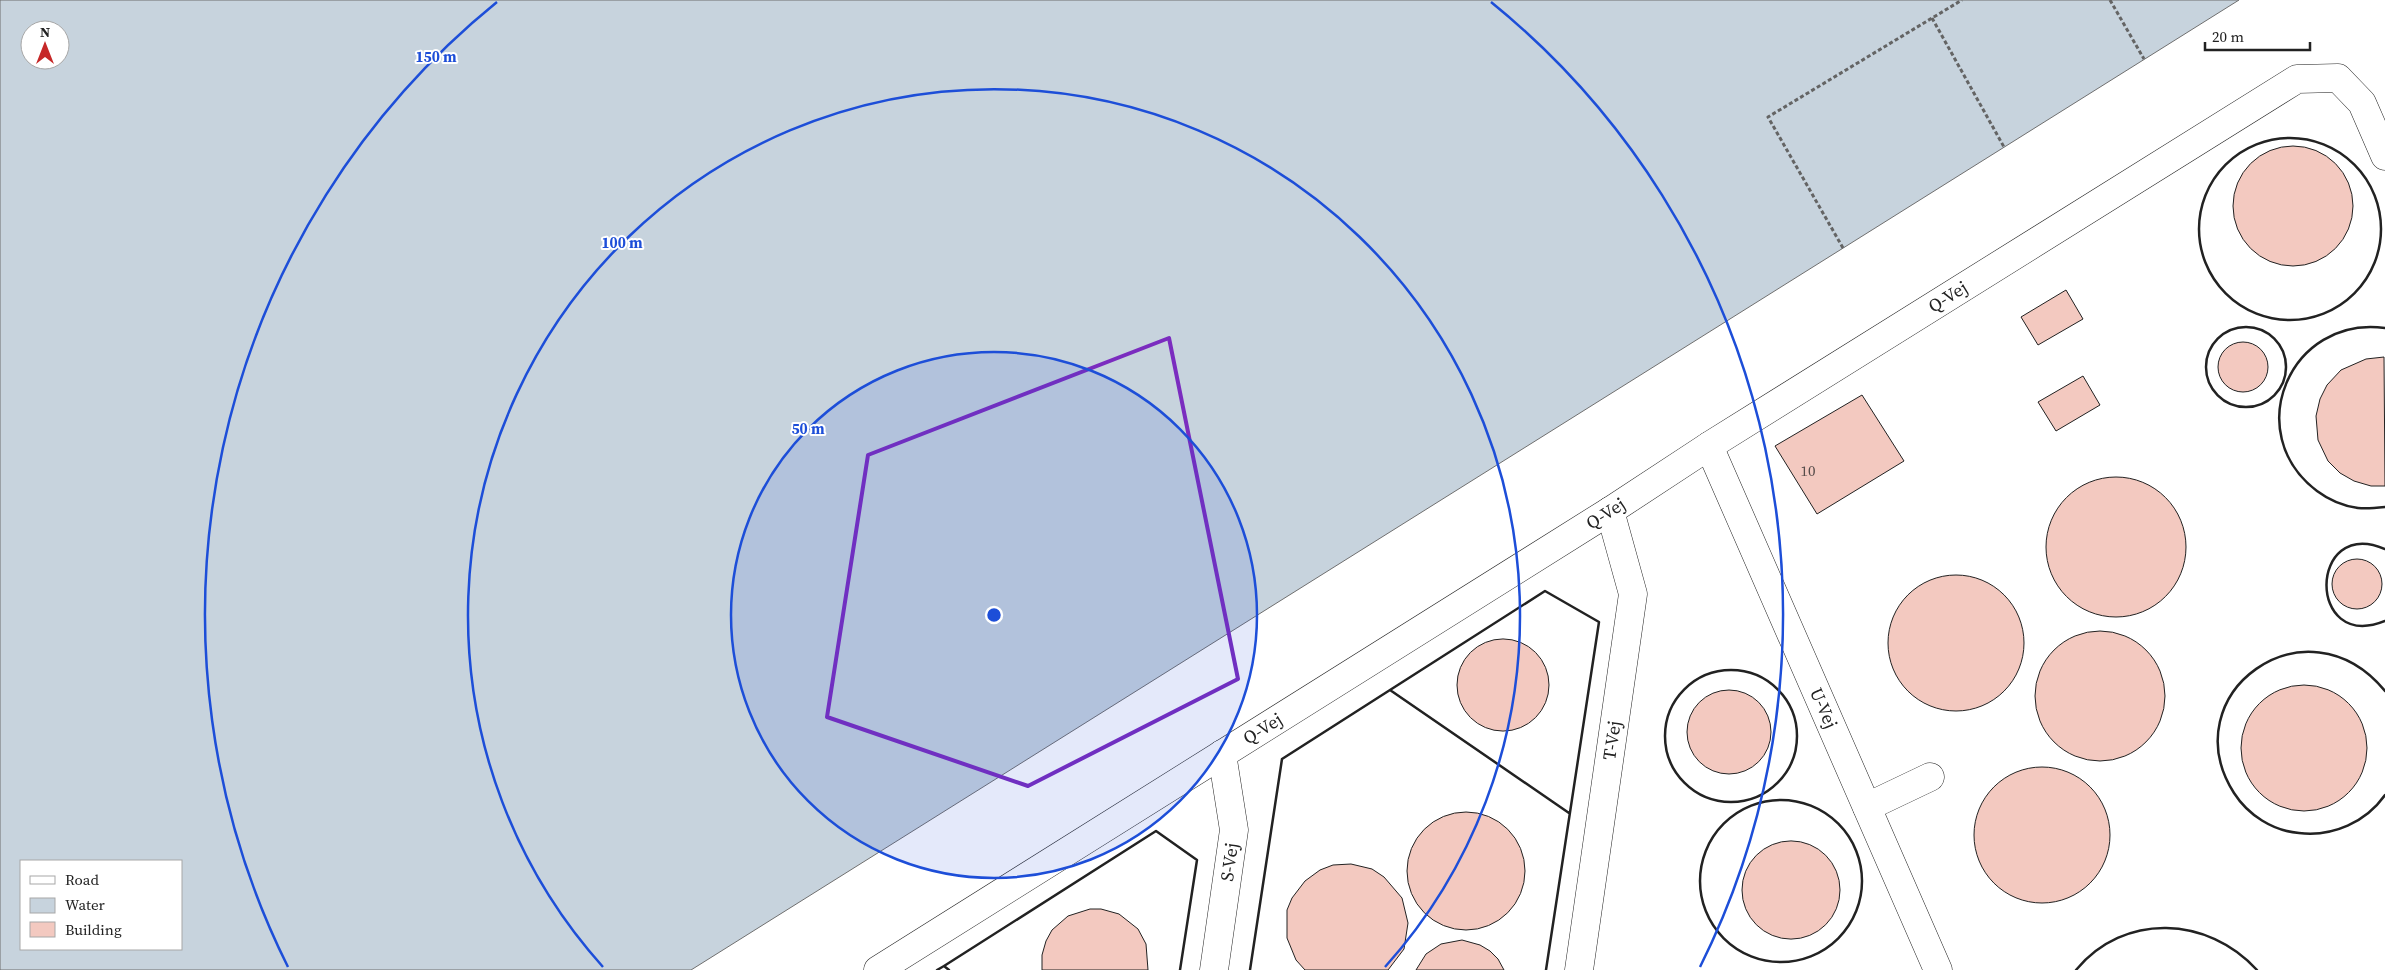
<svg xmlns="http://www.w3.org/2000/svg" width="2385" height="970" font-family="'Source Serif 4',serif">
  <rect width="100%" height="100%" fill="#fff"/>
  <!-- water -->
  <path fill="#c7d3dd" stroke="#6f6f6f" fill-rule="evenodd" d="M 0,0 L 2239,0 L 691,970 L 0,970 ZM 30,30 L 60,30 L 60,60 L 30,60 ZM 21,861 L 181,861 L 181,949 L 21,949 Z"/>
  <!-- building -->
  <path fill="#f3c9c0" stroke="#222" d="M2233 206a60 60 0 1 1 120 0a60 60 0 1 1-120 0Z
    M 2066,290 L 2083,319 L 2038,345 L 2021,317 Z
    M2218 367a25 25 0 1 1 50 0a25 25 0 1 1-50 0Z
    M 2384,357 L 2385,486 L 2371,486 L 2354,481 L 2340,473 L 2328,461 L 2318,440 L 2316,416 L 2320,399 L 2327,385 L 2341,370 L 2366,359 Z
    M 2083,376 L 2100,405 L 2056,431 L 2038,402 Z
    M 1862,395 L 1904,461 L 1817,514 L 1775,446 Z
    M2046 547a70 70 0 1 1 140 0a70 70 0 1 1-140 0Z
    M2332 584a25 25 0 1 1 50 0a25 25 0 1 1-50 0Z
    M1888 643a68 68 0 1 1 136 0a68 68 0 1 1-136 0Z
    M2035 696a65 65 0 1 1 130 0a65 65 0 1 1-130 0Z
    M1457 685a46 46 0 1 1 92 0a46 46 0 1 1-92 0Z
    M2241 748a63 63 0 1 1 126 0a63 63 0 1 1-126 0Z
    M1687 732a42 42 0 1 1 84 0a42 42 0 1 1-84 0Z
    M1974 835a68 68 0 1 1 136 0a68 68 0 1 1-136 0Z
    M1407 871a59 59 0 1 1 118 0a59 59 0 1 1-118 0Z
    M1742 890a49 49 0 1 1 98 0a49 49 0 1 1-98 0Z
    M 1351,864 L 1372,869 L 1384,877 L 1402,898 L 1408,923 L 1404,949 L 1388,970 L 1305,970 L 1296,960 L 1287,938 L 1287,910 L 1292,898 L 1305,881 L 1320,870 L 1333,865 Z
    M 1090,909 L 1101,909 L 1119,914 L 1138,929 L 1146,944 L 1148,970 L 1042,970 L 1042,955 L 1046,941 L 1052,930 L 1068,916 Z
    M 1462,940 L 1480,945 L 1490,951 L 1498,959 L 1504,970 L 1416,970 L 1426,954 L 1441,944 Z"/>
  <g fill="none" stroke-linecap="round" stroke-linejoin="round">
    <defs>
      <g id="minor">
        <path id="s1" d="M 1709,446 L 1938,970"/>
        <path d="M 1867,807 L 1930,777"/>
        <path id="s2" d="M 878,970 L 1610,511 L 1709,446 L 2297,79 L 2338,78 L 2362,103 L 2385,156"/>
        <path id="s3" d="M 1214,970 L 1234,830 L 1222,754"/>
        <path id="s4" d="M 1579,970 L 1633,594 L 1610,511"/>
      </g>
    </defs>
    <!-- minor casing -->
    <use href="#minor" stroke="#222" stroke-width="29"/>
    <!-- path -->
    <path stroke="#646464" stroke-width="3" stroke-dasharray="4 2.5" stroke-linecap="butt" d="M 2110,0 L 2144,59
      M 1932,18 L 2004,147
      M 1843,248 L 1768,117 L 1962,0"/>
    <!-- minor -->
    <use href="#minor" stroke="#fff" stroke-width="28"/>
    <!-- wall -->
    <path stroke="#222" stroke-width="2.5" d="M2199 229a91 91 0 1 1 182 0a91 91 0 1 1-182 0Z
      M2206 367a40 40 0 1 1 80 0a40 40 0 1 1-80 0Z
      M 2385,328 C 2290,315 2240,433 2317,491 C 2329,500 2343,506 2358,508 C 2367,509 2376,508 2385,507
      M 2385,549 C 2308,516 2306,653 2385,621
      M1665 736a66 66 0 1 1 132 0a66 66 0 1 1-132 0Z
      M 1390,690 L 1545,591 L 1599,622 L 1546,970
      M 2385,691 C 2306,595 2171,694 2234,793 C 2248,815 2273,831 2299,833 C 2333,837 2366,822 2385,795
      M1700 881a81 81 0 1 1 162 0a81 81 0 1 1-162 0Z
      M 944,966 L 1156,831 L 1197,860 L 1180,970
      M 937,970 L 944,966 L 949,970
      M 1250,970 L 1282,759 L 1390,690 L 1569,813
      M 2076,970 C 2124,912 2208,916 2257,970"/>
  </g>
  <!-- marked area -->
  <path fill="none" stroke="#7b2cbf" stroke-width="4" stroke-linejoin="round" d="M 1169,338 L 1238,679 L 1028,786 L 827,717 L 868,455 Z"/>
  <!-- distance rings -->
  <circle cx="994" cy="615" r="263" fill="#1d4ed8" fill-opacity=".12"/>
  <g fill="none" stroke="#1d4ed8" stroke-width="2.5">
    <circle cx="994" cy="615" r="263"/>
    <path d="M603 967A526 526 0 1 1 1385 967"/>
    <path d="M288 967A789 789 0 0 1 497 2M1491 2A789 789 0 0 1 1700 967"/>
  </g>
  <g text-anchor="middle" stroke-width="4" stroke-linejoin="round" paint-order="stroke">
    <!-- number labels -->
    <g font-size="15" fill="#564c4a">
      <text x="1808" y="476">10</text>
    </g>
    <!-- street labels -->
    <g font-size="18" fill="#222" stroke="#fff">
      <text dy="6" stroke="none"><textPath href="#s2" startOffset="1264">Q-Vej</textPath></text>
      <text dy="6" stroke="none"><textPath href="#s2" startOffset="859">Q-Vej</textPath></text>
      <text dy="6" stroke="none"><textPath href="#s1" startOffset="286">U-Vej</textPath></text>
      <text dy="6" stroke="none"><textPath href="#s2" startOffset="454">Q-Vej</textPath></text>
      <text dy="6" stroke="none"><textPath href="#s4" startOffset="232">T-Vej</textPath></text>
      <text dy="6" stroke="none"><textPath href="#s3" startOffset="109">S-Vej</textPath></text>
    </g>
  </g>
  <circle cx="994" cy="615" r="8" fill="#1d4ed8" stroke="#fff" stroke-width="2.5"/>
  <g font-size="15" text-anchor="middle" font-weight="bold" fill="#1d4ed8" stroke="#fff" stroke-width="4" stroke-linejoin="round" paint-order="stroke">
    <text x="436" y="62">150 m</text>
    <text x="622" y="248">100 m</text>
    <text x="808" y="434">50 m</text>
  </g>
  <!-- legend -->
  <rect x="20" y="860" width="162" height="90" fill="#ffffff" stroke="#a7a7a7"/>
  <rect x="30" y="876" width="25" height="8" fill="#ffffff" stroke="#a7a7a7"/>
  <text x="65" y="885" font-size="15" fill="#222222">Road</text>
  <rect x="30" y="898" width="25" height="15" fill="#c7d3dd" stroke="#a7a7a7"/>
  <text x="65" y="910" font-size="15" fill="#222222">Water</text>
  <rect x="30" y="922" width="25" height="15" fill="#f3c9c0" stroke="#a7a7a7"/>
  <text x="65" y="935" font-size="15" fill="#222222">Building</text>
  <!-- north arrow -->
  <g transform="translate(45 45)"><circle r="24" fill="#ffffff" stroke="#a7a7a7"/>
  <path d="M0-4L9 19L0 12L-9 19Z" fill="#c62828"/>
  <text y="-8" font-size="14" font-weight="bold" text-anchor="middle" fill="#222222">N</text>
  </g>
  <!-- scale -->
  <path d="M2205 42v8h105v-8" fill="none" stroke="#222222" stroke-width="2.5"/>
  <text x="2212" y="42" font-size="15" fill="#222222" stroke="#ffffff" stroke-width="4" paint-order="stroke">20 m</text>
</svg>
